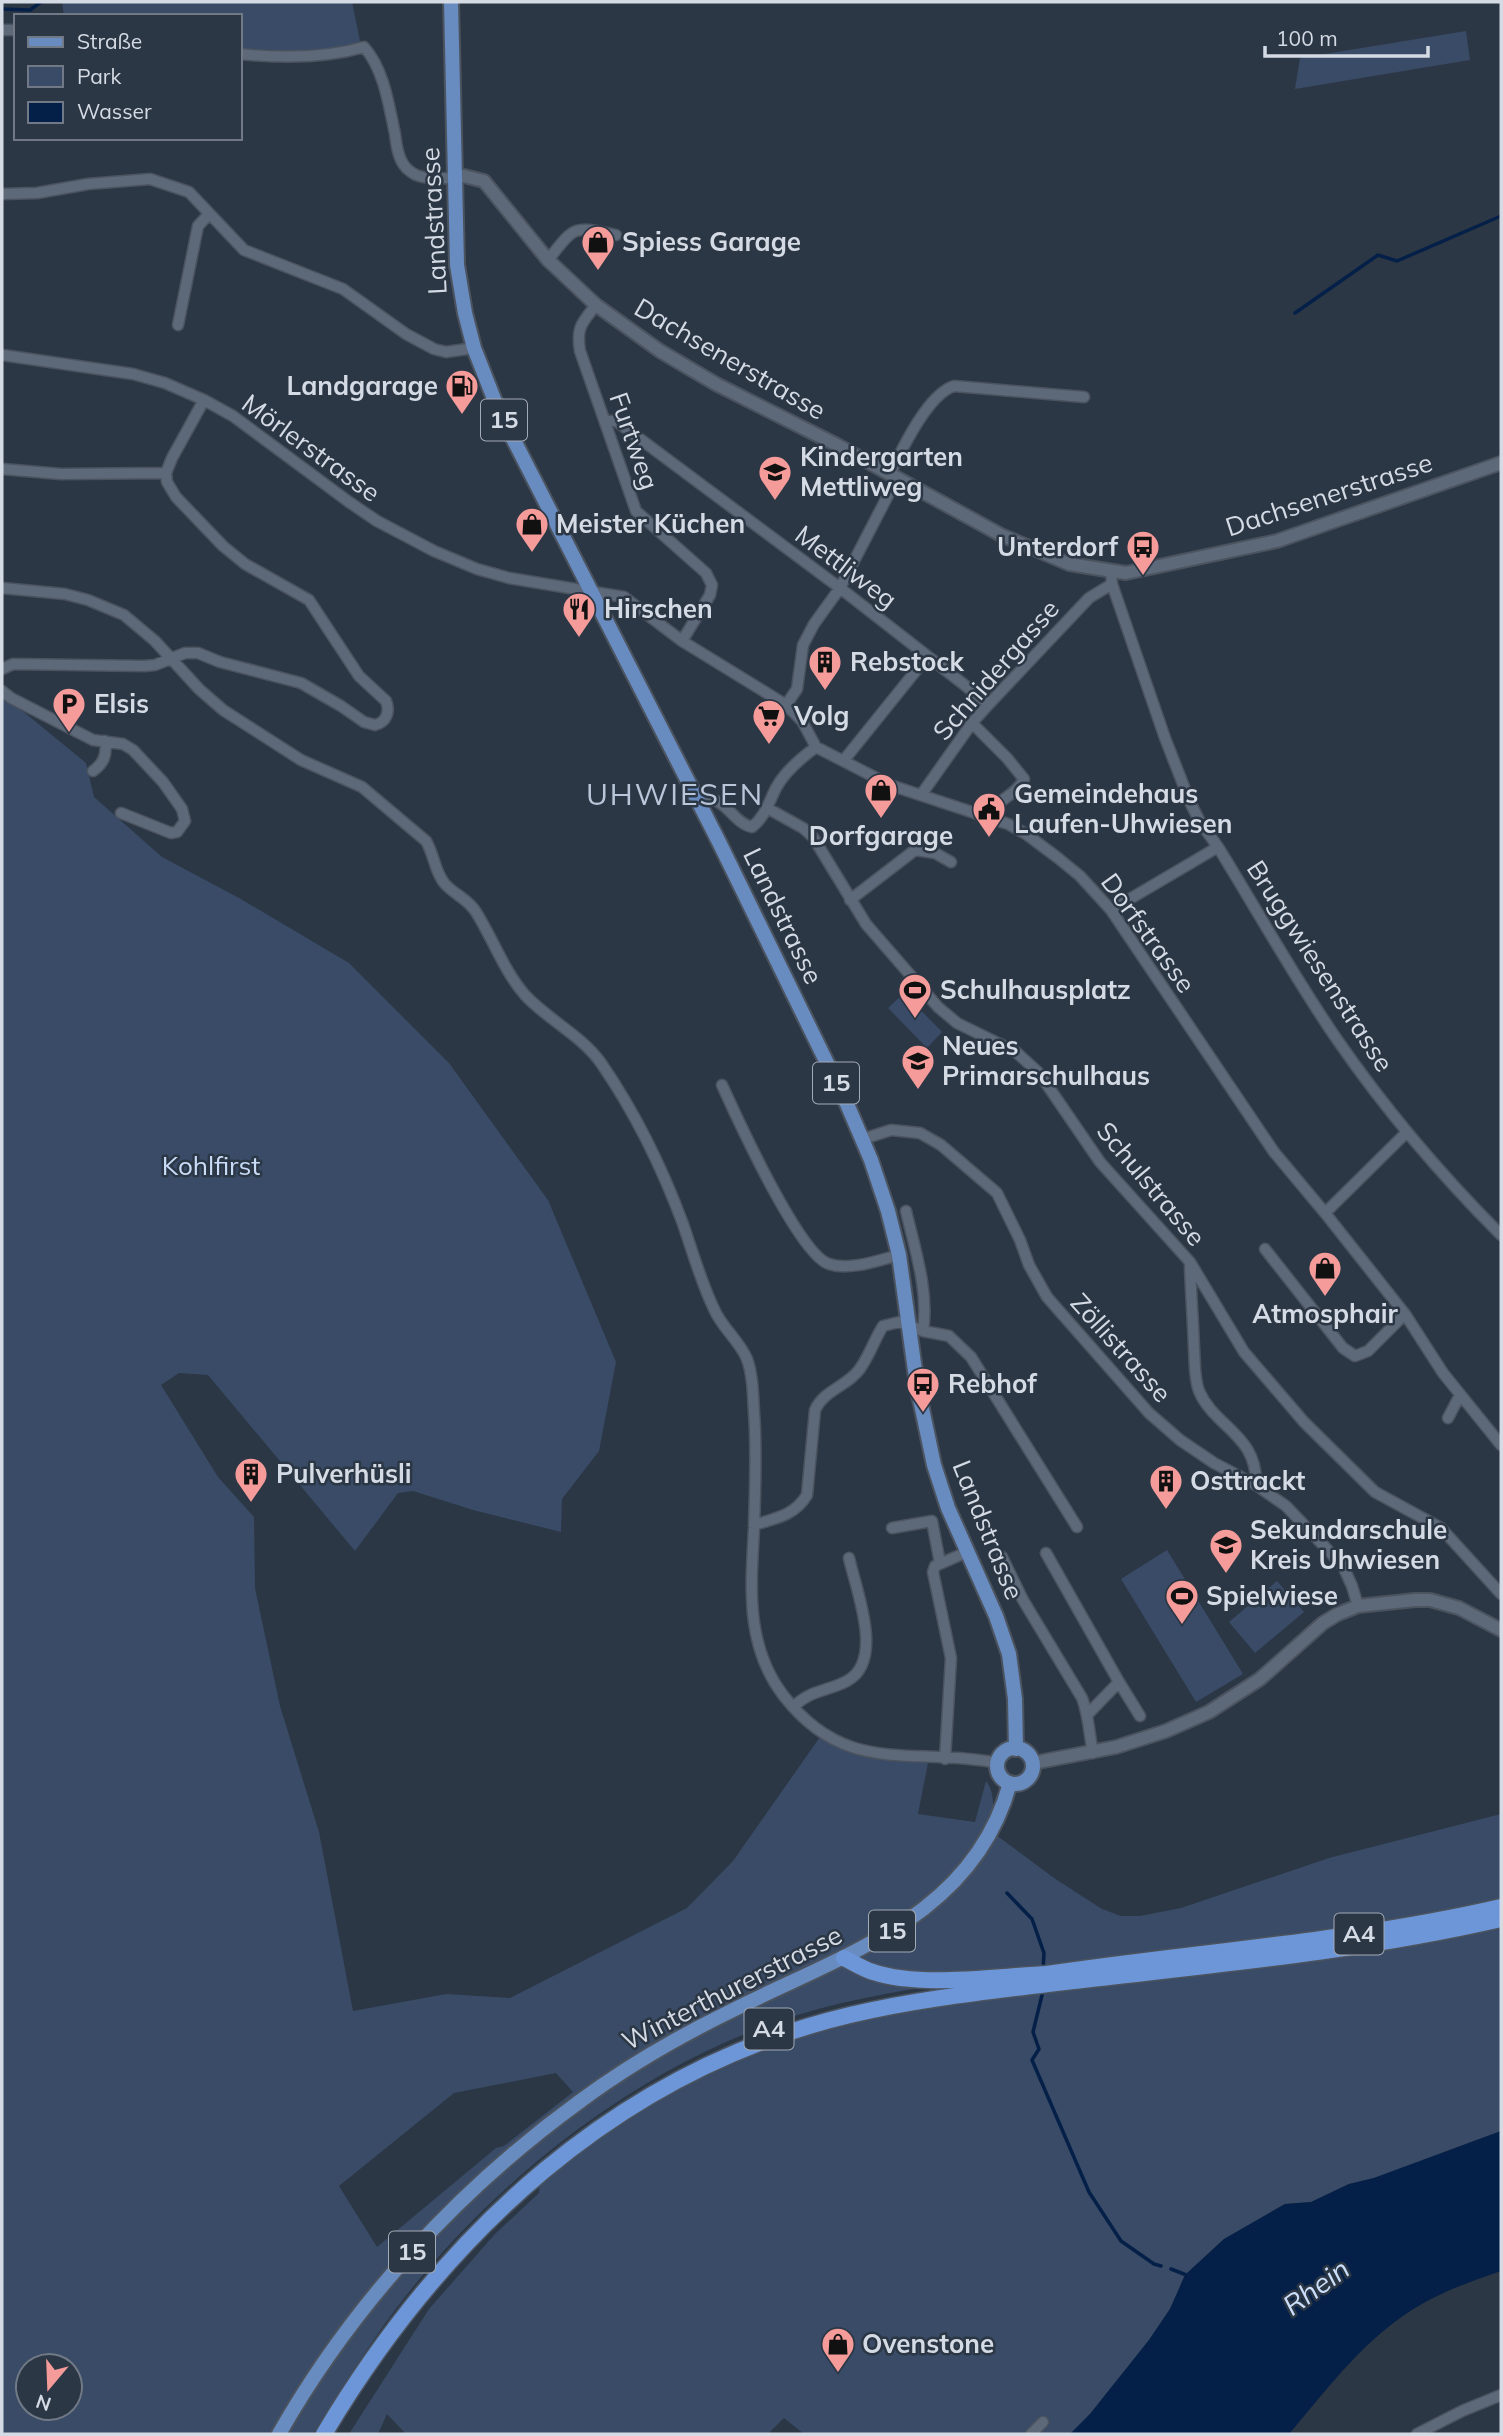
<svg xmlns="http://www.w3.org/2000/svg" width="1503" height="2436" font-family="Mulish,sans-serif">
  <rect width="100%" height="100%" fill="#2c3745"/>
  <!-- green -->
  <path fill="#394b66" fill-rule="evenodd" d="M 62,2 L 352,2 L 361,46 L 298,55 L 240,54 L 240,16 L 64,16 Z
    M 1466,31 L 1470,60 L 1295,89 L 1300,58 Z
    M 2,694 L 86,763 L 94,797 L 162,857 L 239,898 L 349,963 L 449,1063 L 548,1200 L 616,1362 L 599,1451 L 562,1499 L 561,1532 L 473,1510 L 413,1491 L 398,1493 L 355,1551 L 208,1375 L 179,1373 L 161,1385 L 218,1477 L 254,1517 L 255,1588 L 280,1706 L 319,1832 L 353,2011 L 446,1994 L 510,1998 L 687,1908 L 733,1861 L 820,1737 C 853,1758 889,1761 928,1763 L 918,1814 L 975,1822 L 986,1781 C 997,1794 992,1817 992,1832 L 1054,1878 L 1102,1909 L 1121,1916 L 1140,1916 L 1181,1908 L 1329,1858 L 1501,1814 L 1501,2131 L 1374,2178 L 1349,2184 L 1311,2202 L 1285,2204 L 1224,2239 L 1185,2275 L 1170,2309 L 1149,2340 L 1090,2414 L 1070,2434 L 804,2434 L 784,2418 L 768,2434 L 406,2434 L 387,2414 L 378,2434 L 349,2434 L 429,2309 L 495,2234 L 539,2193 L 540,2177 L 663,2095 L 744,2056 L 797,2038 L 851,2023 L 955,2003 L 952,1983 C 892,1992 833,2002 776,2022 C 629,2074 492,2183 398,2306 C 367,2347 340,2391 313,2434 L 2,2434 ZM 556,2073 L 573,2092 L 504,2146 L 496,2148 L 377,2247 L 339,2186 L 454,2093 ZM 28,2366 L 70,2366 L 70,2408 L 28,2408 Z
    M 904,993 L 942,1032 L 927,1048 L 888,1008 Z
    M 1167,1550 L 1243,1674 L 1196,1702 L 1121,1579 Z
    M 1277,1581 L 1304,1612 L 1255,1653 L 1229,1622 Z"/>
  <!-- water -->
  <path fill="#052048" d="M 1501,2131 L 1501,2271 C 1475,2280 1446,2290 1422,2304 C 1367,2335 1329,2387 1289,2434 L 1070,2434 L 1090,2414 L 1149,2340 L 1170,2309 L 1185,2275 L 1224,2239 L 1285,2204 L 1311,2202 L 1349,2184 L 1374,2178 Z"/>
  <g fill="none" stroke-linecap="round" stroke-linejoin="round">
    <!-- stream -->
    <path stroke="#052048" stroke-width="3.5" d="M 2,9 L 30,10 L 41,2
      M 1295,313 L 1378,255 L 1397,261 L 1501,216
      M 1007,1893 L 1032,1919 L 1044,1953 L 1043,1970
      M 1043,1991 L 1033,2032 L 1039,2049 L 1032,2060 L 1089,2192 L 1121,2241 L 1154,2264 L 1161,2266
      M 1171,2269 L 1189,2276"/>
    <defs>
      <path id="minor" d="M 2,30 L 16,30
        M 240,54 C 279,58 326,58 364,47 C 384,69 389,106 395,134 C 396,142 397,152 401,160 C 404,167 410,172 416,175 C 428,180 442,178 454,178
        M 2,194 L 37,193 L 88,184 L 150,179 L 189,192 L 244,250 L 343,289 L 406,334 L 434,349 L 446,352 L 474,348
        M 548,260 C 576,225 572,226 616,235
        M 596,305 C 582,323 576,327 580,351 L 636,511 L 706,573 L 712,585 L 710,595 L 682,641
        M 178,325 L 198,226 L 209,214
        M 2,355 L 133,374 L 165,383 L 204,400 L 233,416 L 349,502 L 377,521 L 434,551 L 477,569 L 509,578 L 624,597 L 682,641 L 786,705 L 802,721 L 816,747 L 890,785 L 1008,824 L 1026,834 L 1058,858 L 1080,876 L 1111,910 L 1274,1152 L 1325,1213 L 1405,1314 L 1443,1373 L 1501,1445
        M 606,421 L 616,421 L 840,588 L 989,704
        M 2,469 L 61,474 L 166,473
        M 890,474 C 902,449 928,394 954,386 L 1084,397
        M 1111,572 L 1112,584 L 1165,738 L 1190,802 L 1200,822 L 1218,847 C 1257,910 1294,977 1336,1038 C 1385,1109 1441,1175 1501,1235
        M 2,588 L 65,594 L 88,600 L 124,615 L 155,641 L 199,689 L 223,710 L 301,760 L 362,787 L 426,841 C 434,854 435,873 445,884 C 455,895 468,899 476,912 C 493,939 504,971 525,995 C 548,1020 581,1035 601,1063 C 634,1111 663,1170 683,1224 C 693,1253 701,1282 714,1309 C 722,1328 739,1340 747,1359 C 753,1376 753,1395 754,1413 C 757,1451 755,1489 754,1528 C 751,1587 745,1645 783,1695 C 847,1778 912,1746 998,1763
        M 2,669 L 13,664 L 144,666 L 155,665 L 185,653 L 198,653 L 220,662 L 301,683 L 341,706 L 364,722 L 375,725 C 387,722 390,711 386,701 L 359,676 L 309,600 L 245,564 L 223,546 L 176,497 L 167,482 L 166,473 L 172,458 L 204,400
        M 2,691 L 11,698 L 93,740 L 123,744 L 133,750 L 163,782 L 182,809 L 185,821 L 177,832 L 171,833 L 121,813
        M 786,705 L 797,689 L 803,645 L 814,624 L 840,588 L 897,478
        M 972,723 L 1007,758 L 1024,779 C 1017,795 996,800 987,816
        M 844,760 L 927,657
        M 93,771 C 104,763 107,755 105,741
        M 921,795 L 972,723 L 989,704 L 1089,598 L 1112,584
        M 698,802 C 724,790 731,823 752,827 C 765,817 769,802 776,788 C 785,771 801,758 816,747
        M 767,808 L 803,828 L 813,837 L 866,924 L 938,1007 L 957,1023 L 1016,1052 L 1039,1073 L 1100,1162 L 1190,1262 L 1244,1352 L 1304,1422 L 1375,1492 L 1441,1528 L 1501,1594
        M 850,900 L 915,850 L 935,853 L 951,862
        M 1111,910 L 1218,847
        M 722,1085 C 737,1118 799,1255 829,1264 C 850,1271 879,1260 899,1255
        M 863,1139 L 891,1130 L 920,1133 L 941,1145 L 997,1193 L 1020,1240 L 1029,1265 L 1047,1297 L 1149,1413 L 1180,1440 L 1214,1463 L 1256,1485 L 1286,1506 L 1343,1566 L 1352,1586 L 1358,1606
        M 906,1211 C 915,1250 929,1291 923,1331
        M 1325,1213 L 1407,1132
        M 1265,1249 L 1343,1348 L 1355,1356 L 1368,1351 L 1405,1314
        M 1190,1266 C 1191,1294 1193,1321 1194,1348 C 1195,1362 1194,1378 1199,1391 C 1214,1427 1258,1435 1256,1485
        M 1448,1418 L 1460,1395
        M 754,1525 C 776,1518 794,1516 807,1495 L 815,1410 C 824,1390 846,1387 859,1370 C 869,1357 874,1340 883,1326 L 899,1322 L 923,1331 L 949,1336 L 971,1357 L 1077,1527
        M 892,1528 L 932,1521 L 940,1563
        M 1046,1553 L 1119,1682 L 1088,1714
        M 1002,1557 L 1023,1600 L 1082,1698 C 1089,1716 1089,1734 1093,1753
        M 1119,1682 L 1140,1716
        M 793,1707 C 812,1689 826,1692 847,1681 C 885,1661 856,1590 849,1558
        M 945,1759 L 951,1658 L 933,1572 L 935,1566 L 967,1552
        M 1031,2434 L 1043,2422
        M 1417,2434 L 1462,2411 L 1501,2395"/>
      <path id="tertiary" d="M 454,178 L 464,176 L 484,181 L 548,260 L 596,305 L 660,351 L 716,384 L 837,445 L 1001,535 L 1069,564 L 1126,573 L 1277,541 L 1501,463
        M 1033,1763 L 1116,1747 L 1166,1731 L 1209,1712 L 1260,1679 L 1323,1623 L 1338,1614 L 1358,1606 L 1415,1600 L 1430,1600 L 1459,1608 L 1501,1630"/>
      <path id="primary" d="M 451,2 L 457,265 L 465,313 L 474,348 L 498,409 L 719,842 L 847,1104 L 871,1160 L 888,1211 L 899,1255 L 917,1385 L 934,1465 L 948,1508 L 996,1616 L 1009,1654 L 1015,1699 L 1016,1749
        M997 1766a18 18 0 1 1 36 0a18 18 0 1 1-36 0Z
        M 279,2434 C 353,2304 458,2190 579,2102 C 626,2067 676,2038 729,2012 C 840,1955 973,1919 1010,1783"/>
      <path id="trunk" d="M 844,1958 C 854,1963 863,1969 873,1972 C 921,1988 997,1976 1048,1974
        M 1040,1975 C 1194,1952 1349,1942 1501,1907
        M 324,2434 C 443,2234 618,2070 850,2015 C 921,1998 993,1991 1065,1982 C 1211,1965 1358,1952 1501,1919"/>
    </defs>
    <!-- minor casing -->
    <use href="#minor" stroke="#4b535f" stroke-width="13"/>
    <!-- tertiary casing -->
    <use href="#tertiary" stroke="#4b535f" stroke-width="16"/>
    <!-- primary casing -->
    <use href="#primary" stroke="#4b535f" stroke-width="18"/>
    <!-- trunk casing -->
    <use href="#trunk" stroke="#4b535f" stroke-width="19"/>
    <!-- minor -->
    <use href="#minor" stroke="#5d6879" stroke-width="10"/>
    <!-- tertiary -->
    <use href="#tertiary" stroke="#5d6879" stroke-width="12"/>
    <!-- primary -->
    <use href="#primary" stroke="#688bc0" stroke-width="14"/>
    <!-- trunk -->
    <use href="#trunk" stroke="#6c96d8" stroke-width="16"/>
  </g>
  <!-- icons -->
  <defs>
    <symbol id="shop-pin" viewBox="-11 -11 22 30"><path d="M0 17L-7.5 6A9.5 9.5 0 1 1 7.5 6Z" fill="#f59b99" stroke="#2c3745"/><path d="M-5-2.5h2.3a2.7 3.5 0 0 1 5.4 0H5L5.5 6h-11ZM-1.5-2.5h3a1.5 2.3 0 0 0-3 0Z" fill="#111"/></symbol>
    <symbol id="fuel-pin" viewBox="-11 -11 22 30"><path d="M0 17L-7.5 6A9.5 9.5 0 1 1 7.5 6Z" fill="#f59b99" stroke="#2c3745"/><path d="M-5.5-6h7V0h2V4h1.3V-2.5L3-4.5l.8-.8L6-3V5H2.5V1h-1V6h-7ZM-4.2-4.7v3.2H.2V-4.7Z" fill="#111"/></symbol>
    <symbol id="school-pin" viewBox="-11 -11 22 30"><path d="M0 17L-7.5 6A9.5 9.5 0 1 1 7.5 6Z" fill="#f59b99" stroke="#2c3745"/><path d="M0-5L7-2L0 1L-7-2ZM-4 1L0 2.5L4 1V4Q0 6-4 4Z" fill="#111"/></symbol>
    <symbol id="bus-pin" viewBox="-11 -11 22 30"><path d="M0 17L-7.5 6A9.5 9.5 0 1 1 7.5 6Z" fill="#f59b99" stroke="#2c3745"/><path d="M-5-6H5V4H4V6H2V4H-2V6H-4V4H-5ZM-3.5-4V0h7V-4ZM-3.5 1.2v1.5H-2V1.2ZM2 1.2v1.5H3.5V1.2Z" fill="#111"/></symbol>
    <symbol id="restaurant-pin" viewBox="-11 -11 22 30"><path d="M0 17L-7.5 6A9.5 9.5 0 1 1 7.5 6Z" fill="#f59b99" stroke="#2c3745"/><path d="M-5-6h1v4h1v-4h1v4h1v-4h1v5L-1.5 .5V6h-2V.5L-5-1ZM5-6V6H3V1.5H1.5Q1.5-4 5-6Z" fill="#111"/></symbol>
    <symbol id="building-pin" viewBox="-11 -11 22 30"><path d="M0 17L-7.5 6A9.5 9.5 0 1 1 7.5 6Z" fill="#f59b99" stroke="#2c3745"/><path d="M-4-6H4V6H1V3H-1V6H-4ZM-2.5-4.3h1.7v1.8h-1.7ZM.8-4.3h1.7v1.8H.8ZM-2.5-1h1.7V.8h-1.7ZM.8-1h1.7V.8H.8Z" fill="#111"/></symbol>
    <symbol id="parking-pin" viewBox="-11 -11 22 30"><path d="M0 17L-7.5 6A9.5 9.5 0 1 1 7.5 6Z" fill="#f59b99" stroke="#2c3745"/><path d="M-3.5-5.5H1a3.5 3.5 0 0 1 0 7H-1V5.5H-3.5ZM-1-3.4V-.6H.8a1.4 1.4 0 0 0 0-2.8Z" fill="#111"/></symbol>
    <symbol id="supermarket-pin" viewBox="-11 -11 22 30"><path d="M0 17L-7.5 6A9.5 9.5 0 1 1 7.5 6Z" fill="#f59b99" stroke="#2c3745"/><path d="M-6-5.5h2.5l.6 2H6L4.5 2H-2.5L-4.4-4H-6ZM-1.5 3.2a1.3 1.3 0 1 0 .1 0ZM3 3.2a1.3 1.3 0 1 0 .1 0Z" fill="#111"/></symbol>
    <symbol id="civic-pin" viewBox="-11 -11 22 30"><path d="M0 17L-7.5 6A9.5 9.5 0 1 1 7.5 6Z" fill="#f59b99" stroke="#2c3745"/><path d="M-.6-6.5H3V-4.5H.6V-3L4-1V1h2V6H-6V1h2V-1L-.6-3ZM-1.2 2.5V6h2.4V2.5Z" fill="#111"/></symbol>
    <symbol id="stadium-pin" viewBox="-11 -11 22 30"><path d="M0 17L-7.5 6A9.5 9.5 0 1 1 7.5 6Z" fill="#f59b99" stroke="#2c3745"/><path d="M0-5a6.5 5 0 1 0 0 10a6.5 5 0 1 0 0-10ZM-3.5-1.8h7v3.6h-7Z" fill="#111"/></symbol>
  </defs>
  <g fill-rule="evenodd">
    <use href="#shop-pin" x="579" y="223" width="38" height="52"/>
    <use href="#fuel-pin" x="443" y="367" width="38" height="52"/>
    <use href="#school-pin" x="756" y="453" width="38" height="52"/>
    <use href="#shop-pin" x="513" y="505" width="38" height="52"/>
    <use href="#bus-pin" x="1124" y="528" width="38" height="52"/>
    <use href="#restaurant-pin" x="560" y="590" width="38" height="52"/>
    <use href="#building-pin" x="806" y="643" width="38" height="52"/>
    <use href="#parking-pin" x="50" y="685" width="38" height="52"/>
    <use href="#supermarket-pin" x="750" y="697" width="38" height="52"/>
    <use href="#shop-pin" x="862" y="771" width="38" height="52"/>
    <use href="#civic-pin" x="970" y="790" width="38" height="52"/>
    <use href="#stadium-pin" x="896" y="971" width="38" height="52"/>
    <use href="#school-pin" x="899" y="1042" width="38" height="52"/>
    <use href="#shop-pin" x="1306" y="1249" width="38" height="52"/>
    <use href="#bus-pin" x="904" y="1365" width="38" height="52"/>
    <use href="#building-pin" x="232" y="1455" width="38" height="52"/>
    <use href="#building-pin" x="1147" y="1462" width="38" height="52"/>
    <use href="#school-pin" x="1207" y="1526" width="38" height="52"/>
    <use href="#stadium-pin" x="1163" y="1577" width="38" height="52"/>
    <use href="#shop-pin" x="819" y="2325" width="38" height="52"/>
  </g>
  <g text-anchor="middle" stroke-width="5" stroke-linejoin="round" paint-order="stroke">
    <!-- shield labels -->
    <g fill="#2c3745" stroke="#a2aab5" stroke-width="2">
      <rect x="481" y="399.5" width="46" height="41" rx="5"/>
      <rect x="813" y="1062.5" width="46" height="41" rx="5"/>
      <rect x="869" y="1910.5" width="46" height="41" rx="5"/>
      <rect x="1334.5" y="1913.5" width="49" height="41" rx="5"/>
      <rect x="744.5" y="2008.5" width="49" height="41" rx="5"/>
      <rect x="389" y="2231.5" width="46" height="41" rx="5"/>
    </g>
    <g font-size="24" font-weight="bold" fill="#d5dbe5">
      <text x="504" y="428">15</text>
      <text x="836" y="1091">15</text>
      <text x="892" y="1939">15</text>
      <text x="1359" y="1942">A4</text>
      <text x="769" y="2037">A4</text>
      <text x="412" y="2260">15</text>
    </g>
    <!-- street labels -->
    <g font-size="26" fill="#d5dbe5" stroke="#2c3745">
      <text transform="translate(434 221) rotate(-93)" y="9">Landstrasse</text>
      <text transform="translate(730 359) rotate(30)" y="9">Dachsenerstrasse</text>
      <text transform="translate(634 441) rotate(71)" y="9">Furtweg</text>
      <text transform="translate(311 448) rotate(36)" y="9">Mörlerstrasse</text>
      <text transform="translate(1329 495) rotate(-18)" y="9">Dachsenerstrasse</text>
      <text transform="translate(846 567) rotate(37)" y="9">Mettliweg</text>
      <text transform="translate(996 670) rotate(-49)" y="9">Schnidergasse</text>
      <text transform="translate(783 916) rotate(64)" y="9">Landstrasse</text>
      <text transform="translate(1148 933) rotate(54)" y="9">Dorfstrasse</text>
      <text transform="translate(1320 966) rotate(57)" y="9">Bruggwiesenstrasse</text>
      <text transform="translate(1151 1184) rotate(50)" y="9">Schulstrasse</text>
      <text transform="translate(1121 1348) rotate(48)" y="9">Zöllistrasse</text>
      <text transform="translate(988 1530) rotate(68)" y="9">Landstrasse</text>
      <text transform="translate(732 1988) rotate(-27)" y="9">Winterthurerstrasse</text>
    </g>
    <!-- poi labels -->
    <g font-size="26" font-weight="bold" fill="#d5dbe5" stroke="#2c3745" text-anchor="start">
      <text x="622" y="251">Spiess Garage</text>
      <text x="438" y="395" text-anchor="end">Landgarage</text>
      <text x="800" y="466">Kindergarten<tspan x="800" dy="30">Mettliweg</tspan></text>
      <text x="556" y="533">Meister Küchen</text>
      <text x="1118" y="556" text-anchor="end">Unterdorf</text>
      <text x="604" y="618">Hirschen</text>
      <text x="850" y="671">Rebstock</text>
      <text x="94" y="713">Elsis</text>
      <text x="794" y="725">Volg</text>
      <text x="1014" y="803">Gemeindehaus<tspan x="1014" dy="30">Laufen-Uhwiesen</tspan></text>
      <text x="881" y="845" text-anchor="middle">Dorfgarage</text>
      <text x="940" y="999">Schulhausplatz</text>
      <text x="942" y="1055">Neues<tspan x="942" dy="30">Primarschulhaus</tspan></text>
      <text x="1325" y="1323" text-anchor="middle">Atmosphair</text>
      <text x="948" y="1393">Rebhof</text>
      <text x="276" y="1483">Pulverhüsli</text>
      <text x="1190" y="1490">Osttrackt</text>
      <text x="1250" y="1539">Sekundarschule<tspan x="1250" dy="30">Kreis Uhwiesen</tspan></text>
      <text x="1206" y="1605">Spielwiese</text>
      <text x="862" y="2353">Ovenstone</text>
    </g>
    <!-- park labels -->
    <g font-size="26" fill="#c8dbf7" stroke="#2c3745">
      <text x="211" y="1175">Kohlfirst</text>
    </g>
    <!-- water labels -->
    <g font-size="28" font-style="italic" fill="#cbdffb" stroke="#2c3745">
      <text transform="translate(1316 2287) rotate(-36)" y="10">Rhein</text>
    </g>
    <!-- quarter labels -->
    <g font-size="30" letter-spacing="2" fill="#b9c6d9" stroke="#2c3745">
      <text x="675" y="805">UHWIESEN</text>
    </g>
  </g>
  <!-- border -->
  <rect width="1503" height="2436" fill="none" stroke="#d5dbe5" stroke-width="7"/>
  <!-- legend -->
  <rect x="14" y="14" width="228" height="126" fill="#2c3745" stroke="#707985" stroke-width="2"/>
  <rect x="28" y="37" width="35" height="10" fill="#688bc0" stroke="#707985" stroke-width="2"/>
  <text x="77" y="49" font-size="21" fill="#d5dbe5">Straße</text>
  <rect x="28" y="66" width="35" height="21" fill="#394b66" stroke="#707985" stroke-width="2"/>
  <text x="77" y="84" font-size="21" fill="#d5dbe5">Park</text>
  <rect x="28" y="102" width="35" height="21" fill="#052048" stroke="#707985" stroke-width="2"/>
  <text x="77" y="119" font-size="21" fill="#d5dbe5">Wasser</text>
  <!-- north arrow -->
  <g transform="translate(49 2387) rotate(199)"><circle r="33" fill="#2c3745" stroke="#707985" stroke-width="2"/>
  <path d="M0-5L12 26L0 18L-12 26Z" fill="#f59b99"/>
  <text y="-10" font-size="19" font-weight="bold" text-anchor="middle" fill="#d5dbe5">N</text>
  </g>
  <!-- scale -->
  <path d="M1265 46v10h163v-10" fill="none" stroke="#d5dbe5" stroke-width="3.5"/>
  <text x="1276" y="46" font-size="21" fill="#d5dbe5" stroke="#2c3745" stroke-width="5" paint-order="stroke">100 m</text>
</svg>
